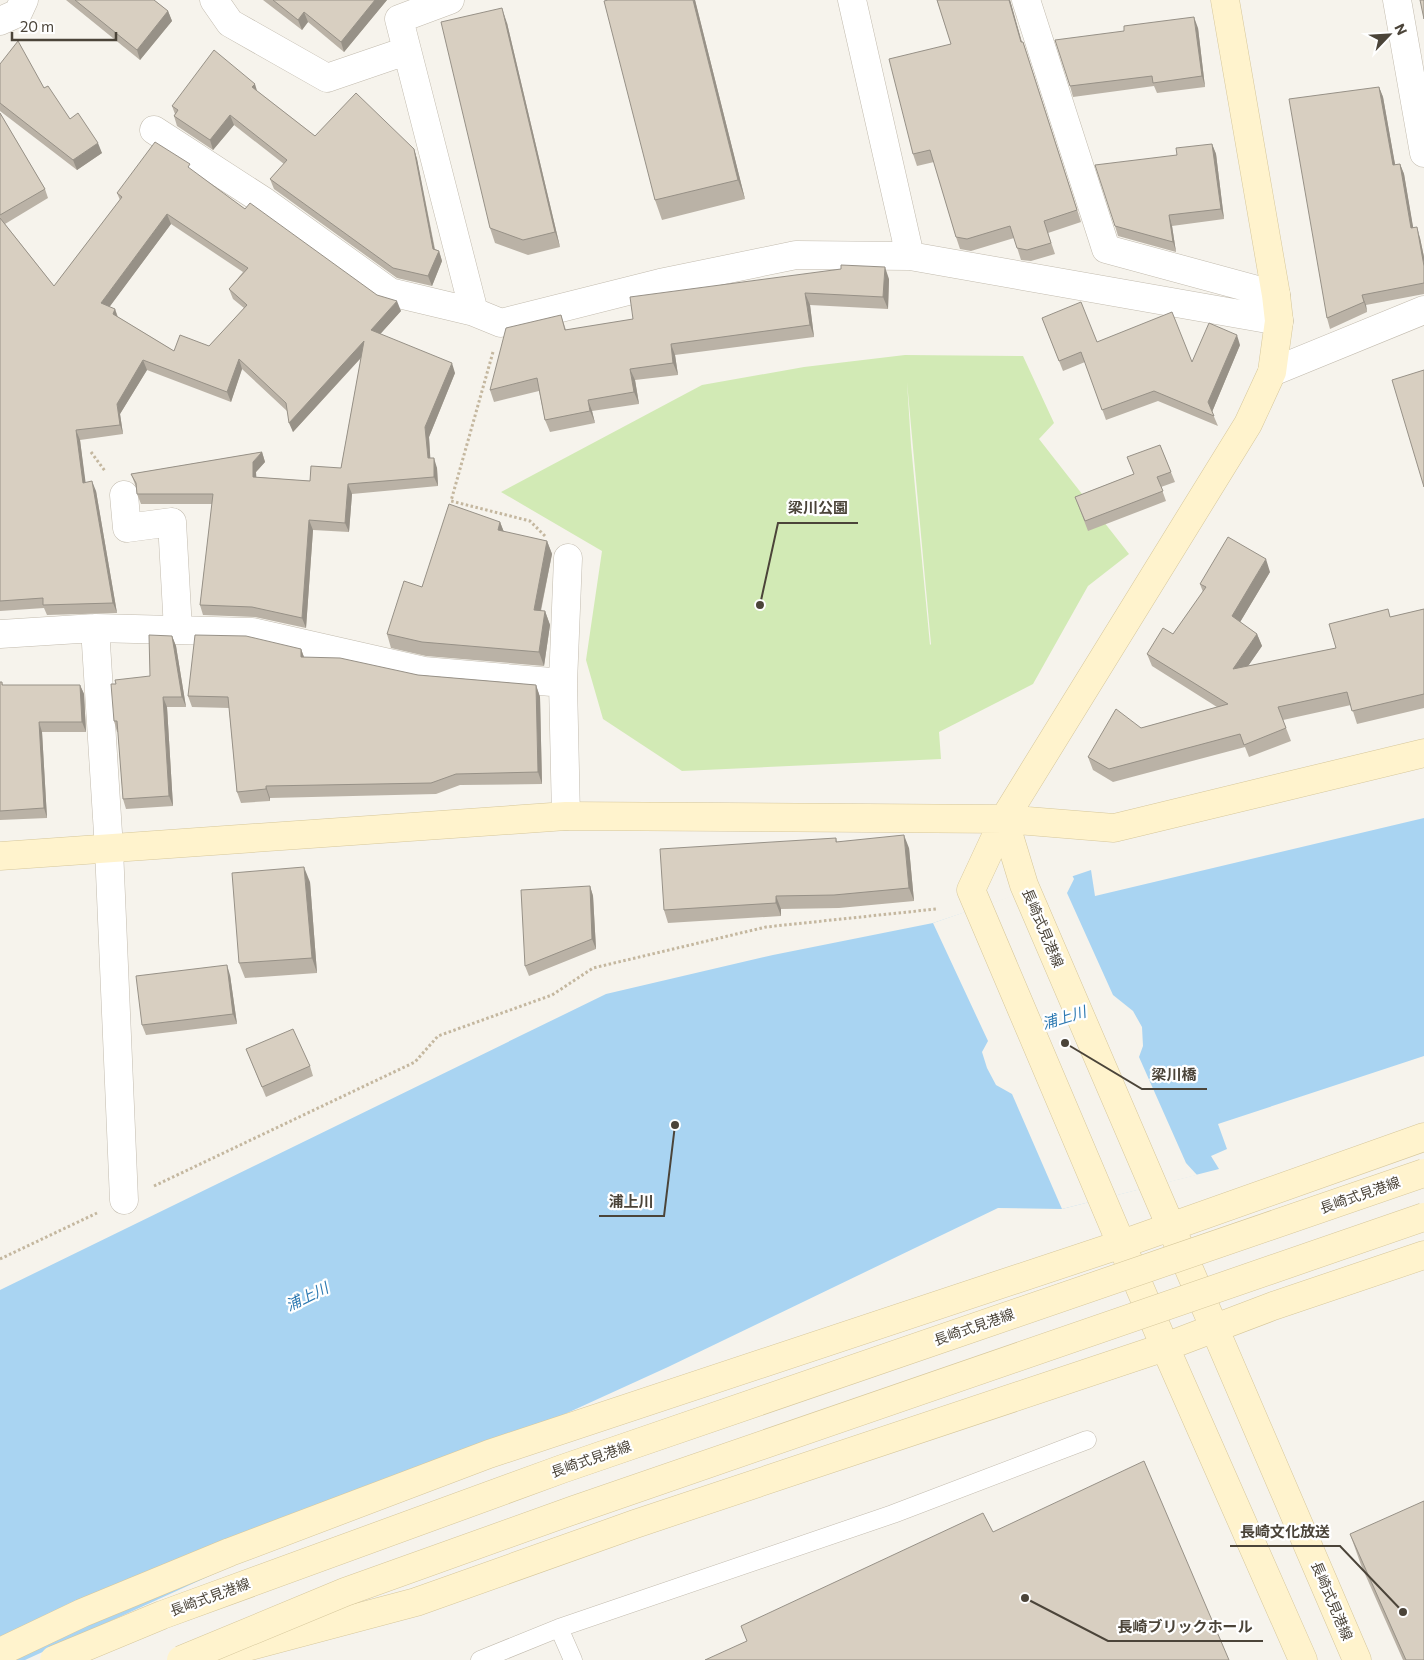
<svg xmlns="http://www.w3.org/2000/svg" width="1424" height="1660" font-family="Commissioner,'Noto Sans JP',sans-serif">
  <rect width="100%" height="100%" fill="#f6f3ec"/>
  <!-- green -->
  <path fill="#d2eab5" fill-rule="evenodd" d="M 905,355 L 1023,356 L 1054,423 L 1039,439 L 1129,554 L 1088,586 L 1033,684 L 939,732 L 941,759 L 682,771 L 603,719 L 586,660 L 602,551 L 501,492 L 702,385 L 804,367 ZM 907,382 L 931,644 L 930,645 L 911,445 Z"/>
  <!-- water -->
  <path fill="#a9d4f2" d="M 1424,818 L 1424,1056 L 1218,1124 L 1227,1149 L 1211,1156 L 1219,1169 L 1062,1209 L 998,1208 L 668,1367 L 25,1660 L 0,1660 L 0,1290 L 606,994 L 773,955 L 933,923 L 1091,870 L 1095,896 Z"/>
  <!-- pier -->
  <path fill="#f6f3ec" d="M 1072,875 L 1074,879 L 1067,893 L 1113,995 L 1133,1011 L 1142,1027 L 1143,1046 L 1139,1057 L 1186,1163 L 1197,1175 L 1062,1209 L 1012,1094 L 996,1085 L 987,1068 L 982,1052 L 988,1041 L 933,923 Z"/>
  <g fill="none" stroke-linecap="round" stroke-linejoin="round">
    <defs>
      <path id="lane" d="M 559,1628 L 573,1660
        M 480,1660 L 559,1628 L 893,1514 L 1087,1440"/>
      <path id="street" d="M 214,0 L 230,23 L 327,78 L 406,51
        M 450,0 L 399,19 L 474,312 L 501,323 L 660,283 L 796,255 L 910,256 L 1279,321
        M 852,0 L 910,256
        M 1026,0 L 1106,249 L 1276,295
        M 1397,0 L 1424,153
        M 0,21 L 18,13 L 24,0
        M 154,130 L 265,202 L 390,292 L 474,312
        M 1272,372 L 1424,310
        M 124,495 L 127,528 L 172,522 L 178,630
        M 95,628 L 109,849 L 124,1200
        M 0,634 L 95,628 L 252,632 L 424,671 L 563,683 L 566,816
        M 563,683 L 568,558"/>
      <path id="secondary" d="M 1225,0 L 1276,295 L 1279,321 L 1272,372 L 1248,424 L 1004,819 L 971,890 L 1165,1347 L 1303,1660
        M 1004,819 L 1024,885 L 1357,1660
        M 0,856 L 566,816 L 1004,819 L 1114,828 L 1424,753
        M 0,1652 L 82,1613 L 230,1552 L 489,1454 L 1122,1244 L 1424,1137
        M 216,1655 L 416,1602 L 635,1524 L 1165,1347 L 1273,1306 L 1424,1255"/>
    </defs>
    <!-- lane casing -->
    <use href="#lane" stroke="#c2bbae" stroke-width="19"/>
    <!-- street casing -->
    <use href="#street" stroke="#c2bbae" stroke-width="29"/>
    <!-- secondary casing -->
    <use href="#secondary" stroke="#d6c79b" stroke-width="29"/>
    <!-- path -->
    <path stroke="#c4b79f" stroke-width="3" stroke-dasharray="2.5 2.5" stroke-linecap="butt" d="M 493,352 L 451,501 L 530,521 L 546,537
      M 91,452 L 105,471
      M 154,1186 L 415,1062 L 438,1036 L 552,995 L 593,968 L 766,927 L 936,909
      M 0,1259 L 97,1213"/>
    <!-- lane -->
    <use href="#lane" stroke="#fff" stroke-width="18"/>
    <!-- street -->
    <use href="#street" stroke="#fff" stroke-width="28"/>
    <!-- secondary -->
    <use href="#secondary" stroke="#fff3cd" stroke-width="28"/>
    <defs>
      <path id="secondary-bridge" d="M 54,1660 L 162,1615 L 562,1469 L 1424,1173
        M 181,1660 L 345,1592 L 574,1510 L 1424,1217"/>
    </defs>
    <!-- secondary-bridge casing -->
    <use href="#secondary-bridge" stroke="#d6c79b" stroke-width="29" stroke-linecap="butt"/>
    <!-- secondary-bridge -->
    <use href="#secondary-bridge" stroke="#fff3cd" stroke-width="28"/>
  </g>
  <!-- wall -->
  <path fill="#bab2a6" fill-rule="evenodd" d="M 66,0 L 154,0 L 168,11 L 172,21 L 140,60 Z
    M 263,0 L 387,0 L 344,52 L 308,22 L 302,30 Z
    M 695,0 L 745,199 L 662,220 L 655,200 Z
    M 937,0 L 1010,0 L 1022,42 L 1023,42 L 1027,54 L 1081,222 L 1048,233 L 1055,254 L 1031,261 L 1021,260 L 1014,238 L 971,251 L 960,249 L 956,237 L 934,162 L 917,166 L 913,154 L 951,44 Z
    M 507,23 L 560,247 L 528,255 L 495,243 L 490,228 Z
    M 1198,28 L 1205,87 L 1157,93 L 1154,86 L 1073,97 L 1070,86 Z
    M 0,64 L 44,88 L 70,119 L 102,153 L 77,170 L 0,111 Z
    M 1379,87 L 1383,97 L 1395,165 L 1400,164 L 1404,174 L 1413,228 L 1420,238 L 1424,257 L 1424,294 L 1366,305 L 1367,312 L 1330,329 L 1327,318 Z
    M 257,91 L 315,136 L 414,149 L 417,159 L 435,249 L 439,251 L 442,261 L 432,286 L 397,278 L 274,189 L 270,179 L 284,164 L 234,125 L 213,150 L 177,126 L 174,116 L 175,114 L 172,106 Z
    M 0,113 L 45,189 L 48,198 L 5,224 L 54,286 L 120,200 L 117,193 L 192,171 L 245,209 L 401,311 L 380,334 L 455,373 L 429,437 L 430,458 L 437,468 L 438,486 L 352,494 L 349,532 L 313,530 L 306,628 L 255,617 L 203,615 L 200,605 L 212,504 L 141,504 L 137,494 L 136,487 L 131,474 L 262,452 L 265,462 L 256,472 L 256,477 L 310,481 L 341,468 L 361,358 L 293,432 L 287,411 L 242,369 L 231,402 L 147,370 L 120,414 L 123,434 L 80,440 L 85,482 L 96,491 L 117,613 L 47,615 L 44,608 L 0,611 ZM 171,224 L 243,272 L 229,289 L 233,299 L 244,308 L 209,346 L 174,351 L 118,317 L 115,309 L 109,307 Z
    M 1212,144 L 1216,154 L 1224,219 L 1172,226 L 1176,252 L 1118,236 L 1115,226 L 1177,155 Z
    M 889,279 L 888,309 L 810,305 L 814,337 L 675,355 L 678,375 L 635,380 L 639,404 L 592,411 L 595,423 L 550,432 L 545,420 L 539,391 L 494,402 L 490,390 L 561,315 L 566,330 Z
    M 1042,318 L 1097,342 L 1192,362 L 1240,345 L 1212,412 L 1218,426 L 1158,401 L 1106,420 L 1085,362 L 1063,371 Z
    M 1160,445 L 1175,482 L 1161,487 L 1166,501 L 1088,531 L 1075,497 L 1134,474 Z
    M 500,522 L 504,532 L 547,541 L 552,554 L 541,611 L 545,611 L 550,625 L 544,666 L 426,656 L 391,648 L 387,634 L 422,587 Z
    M 1270,572 L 1240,622 L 1257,634 L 1262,646 L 1248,666 L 1336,648 L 1391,617 L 1424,609 L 1424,708 L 1357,724 L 1351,705 L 1283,720 L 1291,741 L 1249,757 L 1245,747 L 1113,782 L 1093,770 L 1088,757 L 1141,728 L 1217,707 L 1152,666 L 1147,654 L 1173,634 L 1203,592 L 1200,584 Z
    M 172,636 L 176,646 L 186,707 L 167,707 L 173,806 L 126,809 L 123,799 L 118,732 L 117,732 L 114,721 L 150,676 Z
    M 301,649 L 304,657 L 418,675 L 536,685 L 540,697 L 542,784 L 460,785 L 436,794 L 270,798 L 270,801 L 241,803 L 237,792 L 229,708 L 192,707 L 188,696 Z
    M 0,682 L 2,682 L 3,685 L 80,685 L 84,694 L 86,732 L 42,732 L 47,818 L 0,820 Z
    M 836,838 L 837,842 L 909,848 L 914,901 L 839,908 L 781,909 L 781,916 L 668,923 L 664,910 Z
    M 310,882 L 317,973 L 245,978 L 239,963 Z
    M 590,886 L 593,896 L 596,949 L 529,976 L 525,966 Z
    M 230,975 L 237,1024 L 146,1035 L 142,1025 Z
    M 246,1049 L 310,1066 L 313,1076 L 266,1097 Z
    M 1350,1534 L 1424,1660 L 1403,1660 L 1361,1565 Z"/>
  <!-- shaded-wall -->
  <path fill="#979187" d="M 375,0 L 387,0 L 344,52 L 341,42 Z
    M 693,0 L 695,0 L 745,199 L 738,180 Z
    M 1009,0 L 1010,0 L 1025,54 L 1021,42 Z
    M 502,8 L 507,23 L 560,247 L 555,232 Z
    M 168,11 L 172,21 L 140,60 L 137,50 Z
    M 304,12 L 308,22 L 302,30 L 298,20 Z
    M 1194,17 L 1198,28 L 1205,87 L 1202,76 Z
    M 1023,42 L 1027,54 L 1081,222 L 1077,210 Z
    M 255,84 L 258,94 L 252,87 Z
    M 1379,87 L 1383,97 L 1397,175 L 1393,165 Z
    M 230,115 L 234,125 L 213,150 L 210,140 Z
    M 98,143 L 102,153 L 77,170 L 73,160 Z
    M 1212,144 L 1216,154 L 1224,219 L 1221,209 Z
    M 414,149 L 417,159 L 436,257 L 439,251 L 442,261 L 432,286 L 428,276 L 433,249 Z
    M 1400,164 L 1404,174 L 1415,238 L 1411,228 Z
    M 167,214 L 171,224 L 105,313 L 101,303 Z
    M 1169,215 L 1172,226 L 1176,252 L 1173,242 Z
    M 1417,227 L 1420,238 L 1424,257 L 1424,266 Z
    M 885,267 L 889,279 L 888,309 L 883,297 Z
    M 805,293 L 810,305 L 814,337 L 810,325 Z
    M 1362,295 L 1366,305 L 1367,312 L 1364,302 Z
    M 397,301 L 401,311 L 375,340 L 371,330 Z
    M 115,309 L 118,319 L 113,314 Z
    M 1237,335 L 1240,345 L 1212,412 L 1208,402 Z
    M 364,341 L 367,351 L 293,432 L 289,423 Z
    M 671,344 L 675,355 L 678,375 L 673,363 Z
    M 239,359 L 242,369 L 231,402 L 227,392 Z
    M 143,360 L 147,370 L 120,414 L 123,434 L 120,425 L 117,404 Z
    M 452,363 L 455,373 L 429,437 L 431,468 L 428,458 L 425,427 Z
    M 630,369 L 635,380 L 639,404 L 634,392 Z
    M 588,400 L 592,411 L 595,423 L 590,411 Z
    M 76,430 L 80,440 L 87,493 L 83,483 Z
    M 262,452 L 265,462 L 256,472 L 257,487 L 253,477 L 253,462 Z
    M 434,458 L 437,468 L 438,486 L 434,477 Z
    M 92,481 L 96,491 L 117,613 L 113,603 Z
    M 348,484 L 352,494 L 349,532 L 345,523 Z
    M 309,520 L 313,530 L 306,628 L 302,618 Z
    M 500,522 L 505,535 L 498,530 Z
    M 547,541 L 552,554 L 538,623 L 534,610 Z
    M 1266,559 L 1270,572 L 1236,629 L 1232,616 Z
    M 545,611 L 550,625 L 544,666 L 539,652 Z
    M 1257,634 L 1262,646 L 1237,682 L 1233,669 Z
    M 172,636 L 176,646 L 186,707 L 182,697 Z
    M 301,649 L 305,660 L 301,657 Z
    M 80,685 L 84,694 L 86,732 L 82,722 Z
    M 536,685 L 540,697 L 542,784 L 538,772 Z
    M 163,697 L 167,707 L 173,806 L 169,796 Z
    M 39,722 L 42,732 L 47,818 L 44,808 Z
    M 266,786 L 270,798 L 270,801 L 266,789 Z
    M 904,835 L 909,848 L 914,901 L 909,888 Z
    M 304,867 L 310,882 L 317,973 L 312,958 Z
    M 590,886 L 593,896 L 596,949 L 592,939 Z
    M 776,896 L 781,909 L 781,916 L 776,903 Z
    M 227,965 L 230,975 L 237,1024 L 233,1014 Z"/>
  <!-- building -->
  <path fill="#d8cfc1" stroke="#979187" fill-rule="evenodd" d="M 75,0 L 154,0 L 168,11 L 137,50 Z
    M 273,0 L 375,0 L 341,42 L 304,12 L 298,20 Z
    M 608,0 L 693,0 L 738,180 L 655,200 L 604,1 Z
    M 937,0 L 1009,0 L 1021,42 L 1023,42 L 1077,210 L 1044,221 L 1051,243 L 1027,250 L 1017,248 L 1010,226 L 967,239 L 956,237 L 930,150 L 913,154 L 889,59 L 951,44 Z
    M 1420,0 L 1424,0 L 1424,19 Z
    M 502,8 L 555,232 L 523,240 L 490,228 L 441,22 Z
    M 1194,17 L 1202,76 L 1153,83 L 1152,76 L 1070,86 L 1055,40 L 1124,31 L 1124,26 Z
    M 18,41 L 44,88 L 48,86 L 70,119 L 78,113 L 98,143 L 73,160 L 0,103 L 0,64 Z
    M 214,50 L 255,84 L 252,87 L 315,136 L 356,93 L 414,149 L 433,249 L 439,251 L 428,276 L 393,268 L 270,179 L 287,160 L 230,115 L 210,140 L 174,116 L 178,110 L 172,106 Z
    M 1379,87 L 1393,165 L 1400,164 L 1411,228 L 1417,227 L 1424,266 L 1424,283 L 1362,295 L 1364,302 L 1327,318 L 1289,99 Z
    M 0,113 L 45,189 L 0,215 Z
    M 155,142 L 190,164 L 188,167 L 245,209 L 250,203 L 377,295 L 397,301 L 371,330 L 452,363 L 425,427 L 428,458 L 434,458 L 434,477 L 348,484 L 345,523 L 309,520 L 302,618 L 252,607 L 200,605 L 213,494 L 137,494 L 136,483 L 131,474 L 262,452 L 253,462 L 253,477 L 310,481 L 311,466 L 341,468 L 364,341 L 289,423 L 286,403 L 239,359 L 227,392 L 143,360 L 117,404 L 120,425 L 76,430 L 83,483 L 92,481 L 113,603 L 43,605 L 43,598 L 0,601 L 0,218 L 54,286 L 122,197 L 117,193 ZM 167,214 L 248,268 L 229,289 L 247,305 L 209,346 L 180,335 L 174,351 L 113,314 L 115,309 L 101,303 Z
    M 1212,144 L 1221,209 L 1169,215 L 1173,242 L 1115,226 L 1095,165 L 1177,155 L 1176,148 Z
    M 841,265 L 885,267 L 883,297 L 805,293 L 810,325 L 671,344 L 673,363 L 630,369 L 634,392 L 588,400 L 590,411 L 545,420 L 537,378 L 490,390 L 506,328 L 561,315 L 565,330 L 633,319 L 630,297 L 841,269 Z
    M 1081,302 L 1097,342 L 1172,312 L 1192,362 L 1209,323 L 1237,335 L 1208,402 L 1214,416 L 1154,391 L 1102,410 L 1081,352 L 1059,361 L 1042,318 Z
    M 1424,370 L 1424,487 L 1392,380 Z
    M 1160,445 L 1171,472 L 1157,477 L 1163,491 L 1085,521 L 1075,497 L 1134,474 L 1127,457 Z
    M 449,504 L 500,522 L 498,530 L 547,541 L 534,610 L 545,611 L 539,652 L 422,642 L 387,634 L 404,581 L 422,587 Z
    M 1228,537 L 1266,559 L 1232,616 L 1257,634 L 1233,669 L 1336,648 L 1329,624 L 1388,609 L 1390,617 L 1424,609 L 1424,694 L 1352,711 L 1347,692 L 1278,707 L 1286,728 L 1244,745 L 1240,734 L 1109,769 L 1088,757 L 1116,709 L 1141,728 L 1228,704 L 1147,654 L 1163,628 L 1173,634 L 1206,587 L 1200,584 Z
    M 149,635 L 172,636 L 182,697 L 163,697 L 169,796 L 123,799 L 117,721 L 114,721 L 111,684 L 116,684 L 115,680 L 150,676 Z
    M 195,635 L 246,636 L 301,649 L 301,657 L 340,658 L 418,675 L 536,685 L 538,772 L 456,774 L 431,783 L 266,786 L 266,789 L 237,792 L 228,697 L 188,696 Z
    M 0,682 L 2,682 L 2,685 L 80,685 L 82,722 L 39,722 L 44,808 L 0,811 Z
    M 904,835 L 909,888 L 834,895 L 776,896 L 776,903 L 664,910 L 660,849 L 836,838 L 836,842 Z
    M 304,867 L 312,958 L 239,963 L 232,873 Z
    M 590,886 L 592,939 L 525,966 L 521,890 Z
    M 227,965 L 233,1014 L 142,1025 L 136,976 Z
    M 293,1029 L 310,1066 L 262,1087 L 246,1049 Z
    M 1144,1461 L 1229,1660 L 705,1660 L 747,1641 L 741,1626 L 983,1513 L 993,1532 Z
    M 1424,1501 L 1424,1660 L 1406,1660 L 1350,1534 Z"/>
  <g text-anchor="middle" stroke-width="4.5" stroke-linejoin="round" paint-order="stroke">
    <!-- street labels -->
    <g font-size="14" fill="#4b4439" stroke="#fff">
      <text transform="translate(1043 928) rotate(67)" y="5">長崎式見港線</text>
      <text transform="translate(1360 1195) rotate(-19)" y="5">長崎式見港線</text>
      <text transform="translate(974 1327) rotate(-19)" y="5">長崎式見港線</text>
      <text transform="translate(591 1459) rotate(-19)" y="5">長崎式見港線</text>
      <text transform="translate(210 1597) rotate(-20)" y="5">長崎式見港線</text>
      <text transform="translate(1332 1601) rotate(67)" y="5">長崎式見港線</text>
    </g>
    <!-- water labels -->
    <g font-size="15" font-style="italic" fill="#2e7ab2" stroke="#fff">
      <text transform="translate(1064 1018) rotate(-17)" y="5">浦上川</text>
      <text transform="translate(307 1297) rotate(-26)" y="5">浦上川</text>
    </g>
  </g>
  <!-- callouts -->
  <path fill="none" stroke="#4b4439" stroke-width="2" d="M760 605L778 523H858M1065 1043L1142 1089H1207M675 1125L664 1216H599M1403 1612L1340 1546H1230M1025 1598L1108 1641H1263"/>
  <g fill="#4b4439" stroke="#fff" stroke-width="2">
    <circle cx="760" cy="605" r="5"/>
    <circle cx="1065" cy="1043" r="5"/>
    <circle cx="675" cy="1125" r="5"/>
    <circle cx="1403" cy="1612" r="5"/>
    <circle cx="1025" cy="1598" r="5"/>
  </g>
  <g font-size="15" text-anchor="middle" font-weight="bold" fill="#4b4439" stroke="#fff" stroke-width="4.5" stroke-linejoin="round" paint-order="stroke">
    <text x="818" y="513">梁川公園</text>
    <text x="1174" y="1080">梁川橋</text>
    <text x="631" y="1207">浦上川</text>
    <text x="1285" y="1537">長崎文化放送</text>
    <text x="1185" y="1632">長崎ブリックホール</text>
  </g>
  <!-- north arrow -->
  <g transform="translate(1389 35) rotate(65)" stroke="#ffffff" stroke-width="4" paint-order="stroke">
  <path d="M0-4L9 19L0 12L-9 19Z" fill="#4b4439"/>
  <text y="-8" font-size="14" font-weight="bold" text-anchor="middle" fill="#4b4439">N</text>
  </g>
  <!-- scale -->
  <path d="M12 32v8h104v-8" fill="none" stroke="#4b4439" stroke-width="2.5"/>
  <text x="20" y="32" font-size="15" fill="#4b4439" stroke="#ffffff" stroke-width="4" paint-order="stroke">20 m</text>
</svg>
